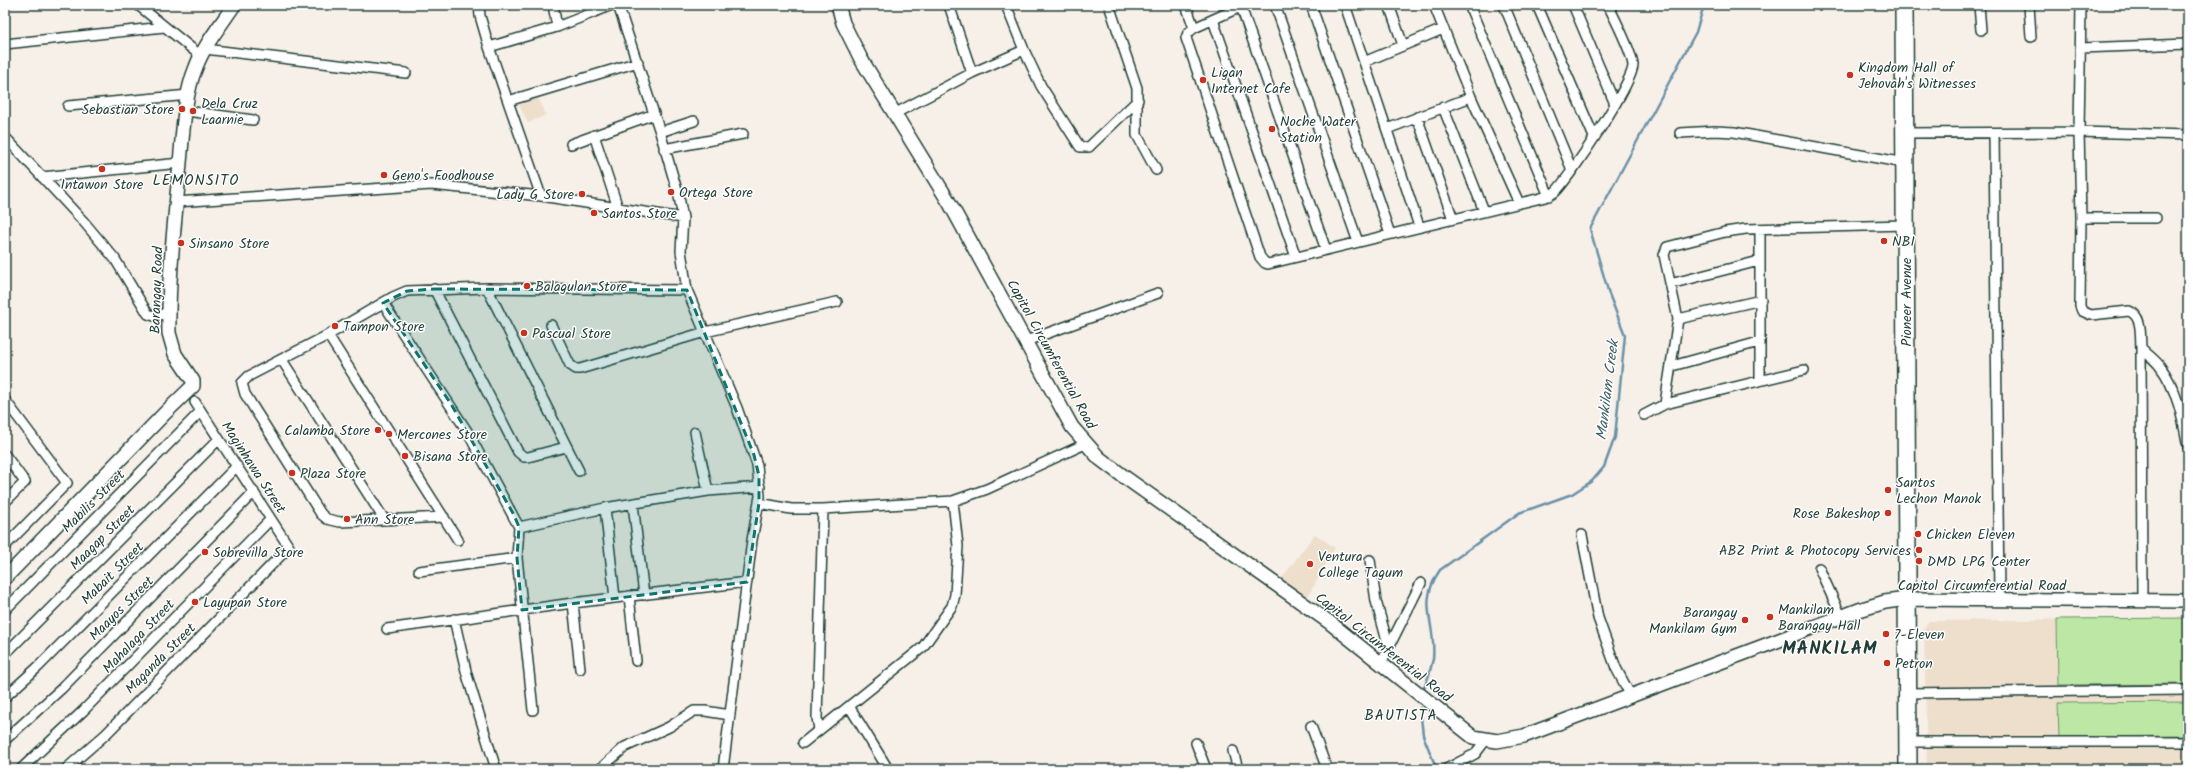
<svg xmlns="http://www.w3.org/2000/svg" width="2193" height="774" font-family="Kalam,sans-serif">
  <rect width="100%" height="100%" fill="#f7f0e8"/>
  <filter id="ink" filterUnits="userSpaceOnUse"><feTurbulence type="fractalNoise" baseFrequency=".025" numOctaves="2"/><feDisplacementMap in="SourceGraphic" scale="8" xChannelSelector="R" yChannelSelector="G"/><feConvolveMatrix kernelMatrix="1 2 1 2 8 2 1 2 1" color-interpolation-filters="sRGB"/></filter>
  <g filter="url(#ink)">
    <!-- built -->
    <path fill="#eedfcc" d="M 507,5 L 535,5 L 509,11 Z
      M 538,97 L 546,115 L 528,123 L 519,105 Z
      M 1315,534 L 1335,548 L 1306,600 L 1281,579 Z
      M 2188,618 L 2188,769 L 1927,769 L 1924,631 L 1926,624 L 1929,621 Z"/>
    <!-- green -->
    <path fill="#bce7a4" stroke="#6e926c" d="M 2188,618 L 2188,684 L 2058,685 L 2057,619 Z
      M 2188,702 L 2188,736 L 2059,737 L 2058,703 Z"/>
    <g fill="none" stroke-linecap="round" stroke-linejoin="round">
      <!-- stream -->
      <path stroke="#6a90a8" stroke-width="2.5" d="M 1424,689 C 1428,679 1431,669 1433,659 C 1437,624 1416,604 1440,570 L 1519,513 L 1572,494 L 1592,481 L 1604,467 L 1615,437 L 1625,335 L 1609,294 L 1590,229 L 1696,32 L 1704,5
        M 1420,708 L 1423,735 L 1435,765"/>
      <defs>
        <path id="street" d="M 138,5 L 201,56
          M 479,5 L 480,16 L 489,47 L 541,196
          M 553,5 L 557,27
          M 618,5 L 660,132 L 679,197 L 683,218 L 681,251 L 687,290 L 737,408 L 757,465 L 760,496 L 752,540 L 723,769
          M 949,5 L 972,73
          M 1006,5 L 1024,50 L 1041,86 L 1080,147 L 1089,147 L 1092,144 L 1138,100
          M 1109,5 L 1137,88 L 1137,135 L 1156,170
          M 1186,5 L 1194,28
          M 1245,5 L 1194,28 L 1188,33 L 1186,38 L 1260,257 L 1265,263 L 1268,264 L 1541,198 C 1546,197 1551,195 1555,192 C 1569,179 1634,81 1633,65 C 1631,50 1615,19 1608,5
          M 1275,5 L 1358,242
          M 1311,5 L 1390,234
          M 1345,5 L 1419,226
          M 1389,5 L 1403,45
          M 1434,5 L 1471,97 L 1519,203
          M 1469,5 L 1549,196
          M 1504,5 L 1572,170
          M 1537,5 L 1594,137
          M 1573,5 L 1615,104
          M 1979,5 L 1981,30
          M 2029,5 L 2031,37
          M 2081,5 L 2079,132 L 2081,218 L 2080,306 L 2082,311 L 2091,315 L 2129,311 C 2143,316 2140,336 2141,348 L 2142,602
          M 1241,7 L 1326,250
          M 1213,20 L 1296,257
          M 5,44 L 164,27
          M 489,47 L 557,27 L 612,5
          M 2080,48 L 2188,44
          M 205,49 L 406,73
          M 1364,62 L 1443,29
          M 508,101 L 638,62
          M 68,106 L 189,95
          M 1443,107 L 1484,211
          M 187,111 L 253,120
          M 894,114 L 972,73 L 1024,50
          M 1417,117 L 1453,219
          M 1387,129 L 1471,97
          M 660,132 L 694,121
          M 1680,133 L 1715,131 L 1734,132 L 1905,163
          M 1904,133 L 2079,132 L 2188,135
          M 1994,133 L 1999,599
          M 594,135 L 618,208
          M 5,137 L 84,222 L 115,259 L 148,314 L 154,316 L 168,313
          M 571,144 L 654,114
          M 664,149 L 743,134
          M 42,177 L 180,163
          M 176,202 L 431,185 L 541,196 L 683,218
          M 2081,218 L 2156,218
          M 1670,284 L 1759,261
          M 487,288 L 579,471
          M 434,289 L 518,452 L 524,457 L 528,457 L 566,447
          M 383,303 L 467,431 L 519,527 L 517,558 L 533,710
          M 1678,319 L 1761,300
          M 551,325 L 570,365 L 576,369 L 580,369 L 705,332 L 837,302
          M 328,335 L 458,540
          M 1026,341 L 1158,293
          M 2141,348 C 2147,354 2154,359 2159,365 C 2177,388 2183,419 2188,447
          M 282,360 L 384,519
          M 1672,366 L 1759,342
          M 1760,379 L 1760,229
          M 5,400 L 67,483 L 5,546
          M 1665,404 L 1678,319 L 1664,255 L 1667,247 L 1725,232 L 1746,229 L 1906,225
          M 1644,415 L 1665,404 L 1804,370
          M 695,432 L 708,491
          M 5,455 L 25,482 L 5,502
          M 759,503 L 791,509 L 823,509 L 953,501 L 987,489 L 1085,444
          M 633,504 L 644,595
          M 605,508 L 615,598
          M 444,517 L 340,522 L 327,519 L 321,514 L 245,394 L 242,383 L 249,376 L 328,335 L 393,297 L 407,291 L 487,288 L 687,290
          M 519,527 L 605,508 L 708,491 L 760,487
          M 1582,535 L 1598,618 L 1616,668 L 1631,696
          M 1370,560 L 1376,601 L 1389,648
          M 1819,568 L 1841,616
          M 419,571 L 517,558
          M 629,596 L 636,661
          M 573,603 L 580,669
          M 5,610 L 201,411
          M 454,619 L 467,675 L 496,769
          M 387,629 L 573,603 L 747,582
          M 5,654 L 219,439
          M 1381,663 L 1421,583
          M 1907,693 L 2188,690
          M 5,697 L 38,667 L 237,466
          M 849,706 L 888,769
          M 1311,726 L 1327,769
          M 819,729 L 817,718 L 823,509
          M 5,740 L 61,689 L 254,492
          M 1908,742 L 2188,742
          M 803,743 L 923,647 L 952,606 L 955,595 L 958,546 L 953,501
          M 1196,743 L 1206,769
          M 1233,751 L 1238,769
          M 21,769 L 83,711 L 271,519
          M 66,769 L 106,734 L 289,547 L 195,402
          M 600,769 L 625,747 L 669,727 L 694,711 L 705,711 L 730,715
          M 1446,769 L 1475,754 L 1485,741"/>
        <path id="secondary" d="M 838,5 L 843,23 L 861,59 L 949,202 L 1072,427 L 1099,458 L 1123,476 L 1329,622 L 1473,737 L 1497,741 L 1524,736 L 1859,610 L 1885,602 L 1907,599 L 2188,601
          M 5,578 L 166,412 L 193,386 L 193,381 L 175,354 L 169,333 C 168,277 175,220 180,163 C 183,132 184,96 196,67 C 204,45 221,25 234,5"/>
        <path id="highway" d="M 1904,5 L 1908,769"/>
      </defs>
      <!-- street casing -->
      <use href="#street" stroke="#1f3d34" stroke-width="12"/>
      <!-- secondary casing -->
      <use href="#secondary" stroke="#1f3d34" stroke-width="16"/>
      <!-- highway casing -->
      <use href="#highway" stroke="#1f3d34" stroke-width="20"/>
      <!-- street -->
      <use href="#street" stroke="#fff" stroke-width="9"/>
      <!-- secondary -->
      <use href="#secondary" stroke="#fff" stroke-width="13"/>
      <!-- highway -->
      <use href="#highway" stroke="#fff" stroke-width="17"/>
    </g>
  </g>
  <!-- marked area -->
  <path fill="#0f766e" fill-opacity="0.2" stroke="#0f766e" stroke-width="3" stroke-dasharray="8 5" stroke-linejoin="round" d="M 434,289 L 687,290 L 754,455 L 759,476 L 759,503 L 747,582 L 522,610 L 517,558 L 519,527 L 514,515 L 451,404 L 383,303 L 407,291 Z"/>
  <!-- markers -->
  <g fill="#c8321e" stroke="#fff" stroke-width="1.5">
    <circle cx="1850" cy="75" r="4"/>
    <circle cx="1203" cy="80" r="4"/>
    <circle cx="182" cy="109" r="4"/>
    <circle cx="193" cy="111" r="4"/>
    <circle cx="1272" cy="129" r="4"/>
    <circle cx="102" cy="169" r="4"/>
    <circle cx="384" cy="175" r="4"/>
    <circle cx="671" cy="192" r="4"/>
    <circle cx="582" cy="194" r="4"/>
    <circle cx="594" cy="213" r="4"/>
    <circle cx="1884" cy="241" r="4"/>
    <circle cx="181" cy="243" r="4"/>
    <circle cx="527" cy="286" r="4"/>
    <circle cx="335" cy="326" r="4"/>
    <circle cx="524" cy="333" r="4"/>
    <circle cx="378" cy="430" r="4"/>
    <circle cx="389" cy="434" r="4"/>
    <circle cx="405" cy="456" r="4"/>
    <circle cx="292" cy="473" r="4"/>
    <circle cx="1888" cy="490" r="4"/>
    <circle cx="1888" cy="513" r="4"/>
    <circle cx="347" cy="519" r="4"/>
    <circle cx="1918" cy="534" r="4"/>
    <circle cx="1919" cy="550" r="4"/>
    <circle cx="205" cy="552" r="4"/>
    <circle cx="1919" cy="561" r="4"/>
    <circle cx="1310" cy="564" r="4"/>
    <circle cx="195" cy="602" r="4"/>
    <circle cx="1770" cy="617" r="4"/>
    <circle cx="1745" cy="620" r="4"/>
    <circle cx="1886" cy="634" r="4"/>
    <circle cx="1887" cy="663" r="4"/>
  </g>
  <g text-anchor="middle" stroke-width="3" stroke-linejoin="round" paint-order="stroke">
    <!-- poi labels -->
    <g font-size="14" fill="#1f3d34" stroke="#fff" text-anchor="start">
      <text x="1858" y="72">Kingdom Hall of<tspan x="1858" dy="16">Jehovah's Witnesses</tspan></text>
      <text x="1211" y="77">Ligan<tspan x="1211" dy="16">Internet Cafe</tspan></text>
      <text x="201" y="108">Dela Cruz<tspan x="201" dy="16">Laarnie</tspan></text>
      <text x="174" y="114" text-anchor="end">Sebastian Store</text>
      <text x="1280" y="126">Noche Water<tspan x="1280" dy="16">Station</tspan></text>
      <text x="392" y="180">Geno's Foodhouse</text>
      <text x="102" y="189" text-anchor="middle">Intawon Store</text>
      <text x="679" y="197">Ortega Store</text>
      <text x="574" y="199" text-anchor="end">Lady G Store</text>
      <text x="602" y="218">Santos Store</text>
      <text x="1892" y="246">NBI</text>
      <text x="189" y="248">Sinsano Store</text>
      <text x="535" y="291">Balagulan Store</text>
      <text x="343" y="331">Tampon Store</text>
      <text x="532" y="338">Pascual Store</text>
      <text x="370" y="435" text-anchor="end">Calamba Store</text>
      <text x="397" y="439">Mercones Store</text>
      <text x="413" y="461">Bisana Store</text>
      <text x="300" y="478">Plaza Store</text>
      <text x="1896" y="487">Santos<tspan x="1896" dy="16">Lechon Manok</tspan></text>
      <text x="1880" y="518" text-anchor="end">Rose Bakeshop</text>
      <text x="355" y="524">Ann Store</text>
      <text x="1926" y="539">Chicken Eleven</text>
      <text x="1911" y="555" text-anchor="end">ABZ Print &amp; Photocopy Services</text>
      <text x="213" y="557">Sobrevilla Store</text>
      <text x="1318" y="561">Ventura<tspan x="1318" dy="16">College Tagum</tspan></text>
      <text x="1927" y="566">DMD LPG Center</text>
      <text x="203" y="607">Layupan Store</text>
      <text x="1778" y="614">Mankilam<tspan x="1778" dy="16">Barangay Hall</tspan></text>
      <text x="1737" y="617" text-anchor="end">Barangay<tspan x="1737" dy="16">Mankilam Gym</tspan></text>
      <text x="1894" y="639">7-Eleven</text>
      <text x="1895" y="668">Petron</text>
    </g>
    <!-- street labels -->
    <g font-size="14" fill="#1f3d34" stroke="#fff">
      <text transform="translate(156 290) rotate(-88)" y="5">Barangay Road</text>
      <text transform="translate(1906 302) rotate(-90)" y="5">Pioneer Avenue</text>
      <text transform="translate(1052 354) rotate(61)" y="5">Capitol Circumferential Road</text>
      <text transform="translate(254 467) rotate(57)" y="5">Maginhawa Street</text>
      <text transform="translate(93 501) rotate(-45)" y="5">Mabilis Street</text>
      <text transform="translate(102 537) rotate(-45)" y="5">Maagap Street</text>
      <text transform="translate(112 573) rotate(-45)" y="5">Mabait Street</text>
      <text x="1982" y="590">Capitol Circumferential Road</text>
      <text transform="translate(121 608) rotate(-45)" y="5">Maayos Street</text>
      <text transform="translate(138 636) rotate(-46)" y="5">Mahalaga Street</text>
      <text transform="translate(1384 647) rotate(38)" y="5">Capitol Circumferential Road</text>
      <text transform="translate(160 658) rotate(-45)" y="5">Maganda Street</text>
    </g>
    <!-- neighbourhood labels -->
    <g font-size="15" letter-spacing="1" fill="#1f3d34" stroke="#fff">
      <text x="196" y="185">LEMONSITO</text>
      <text x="1401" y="720">BAUTISTA</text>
    </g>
    <!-- water labels -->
    <g font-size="15" font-style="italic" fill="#3e6064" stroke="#fff">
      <text transform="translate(1607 390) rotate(-83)" y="5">Mankilam Creek</text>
    </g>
    <!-- district labels -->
    <g font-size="18" font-weight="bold" letter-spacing="1" fill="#1f3d34" stroke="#fff">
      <text x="1830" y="654">MANKILAM</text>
    </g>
  </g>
  <!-- margin -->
  <rect width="2193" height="774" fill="none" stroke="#fff" stroke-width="20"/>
  <rect x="10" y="10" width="2173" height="754" fill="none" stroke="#1f3d34" stroke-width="1.5" filter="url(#ink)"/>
</svg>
